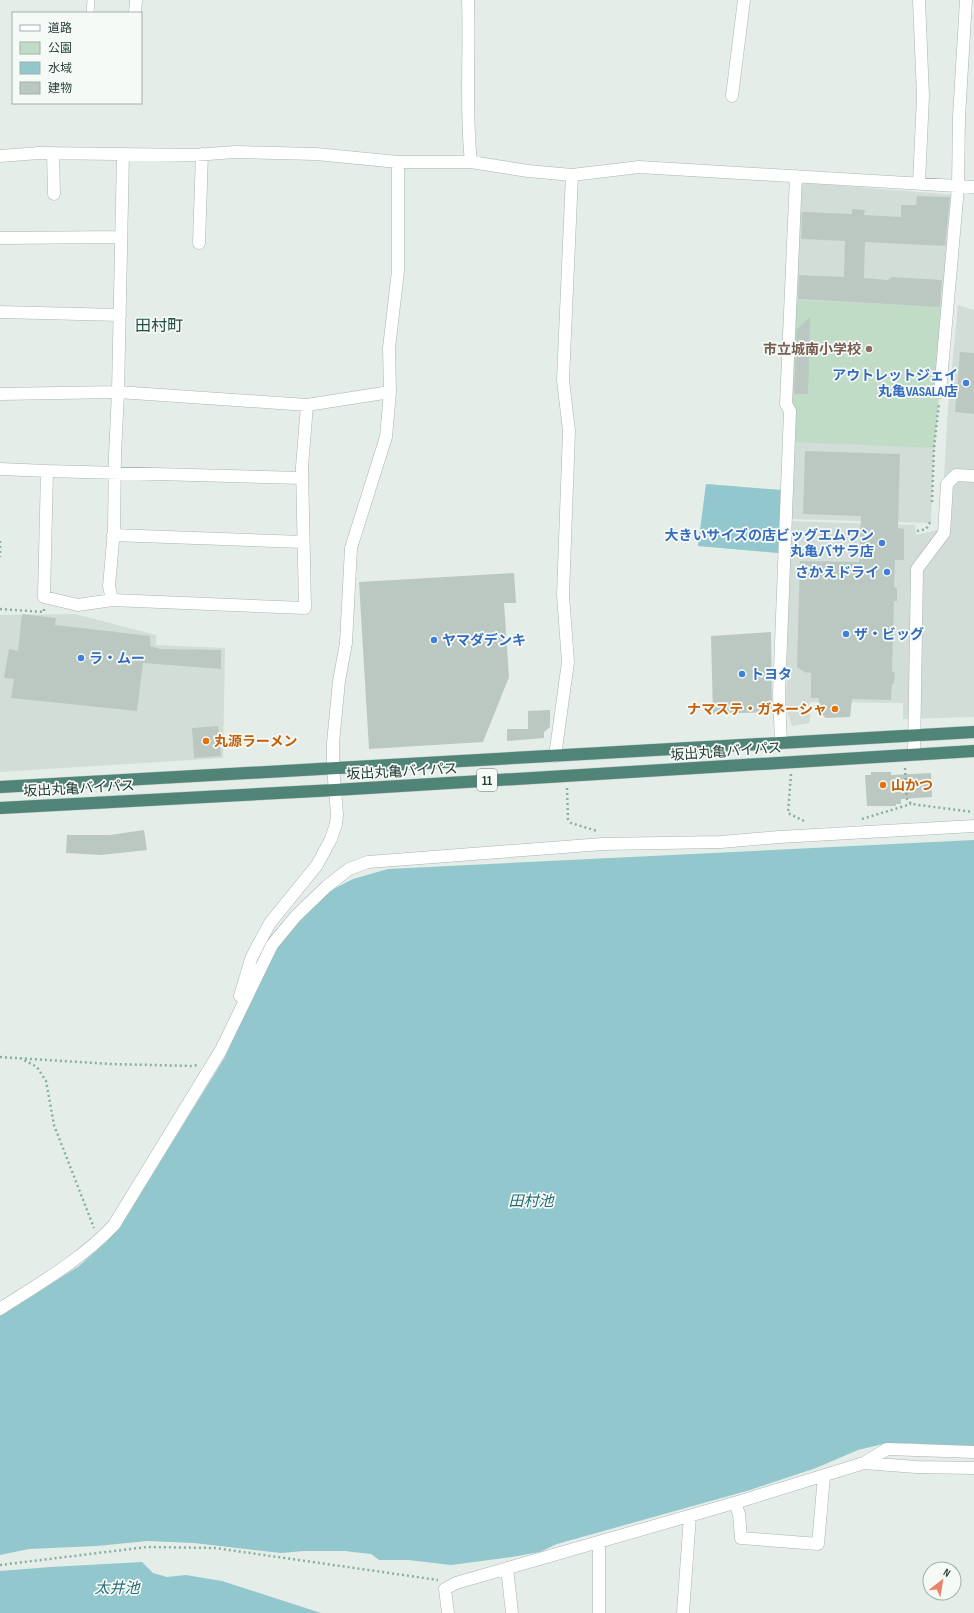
<svg xmlns="http://www.w3.org/2000/svg" width="974" height="1613" font-family="'Sofia Sans Condensed','Noto Sans JP',sans-serif">
  <rect width="100%" height="100%" fill="#e5ede9"/>
  <!-- built -->
  <path fill="#d3ddd8" d="M 806,183 L 957,195 L 934,448 L 931,523 L 788,519 L 778,553 L 698,546 L 706,484 L 781,490 L 780,514 L 793,442 L 795,407 L 791,403 L 801,185 Z
    M 958,305 L 974,310 L 974,717 L 903,719 L 903,703 L 810,702 L 810,723 L 792,726 L 786,708 L 790,521 L 915,525 L 916,535 L 938,530 L 941,526 L 948,408 Z
    M 75,614 L 156,635 L 156,645 L 225,648 L 223,758 L 0,772 L 0,615 Z"/>
  <!-- green -->
  <path fill="#c0dcc6" d="M 796,300 L 948,307 L 934,448 L 793,442 L 795,407 L 791,403 Z"/>
  <!-- water -->
  <path fill="#92c7ce" d="M 706,484 L 781,490 L 778,553 L 698,546 Z
    M 974,840 L 974,1449 L 910,1443 L 883,1444 L 858,1450 L 816,1468 L 750,1490 L 557,1544 L 540,1552 L 512,1557 L 451,1565 L 408,1560 L 379,1560 L 371,1554 L 344,1551 L 304,1551 L 281,1553 L 194,1543 L 147,1541 L 97,1546 L 29,1549 L 0,1555 L 0,1316 L 79,1266 L 106,1242 L 128,1214 L 225,1057 L 266,967 L 290,928 L 318,897 L 353,879 L 388,869 Z
    M 142,1562 L 153,1573 L 167,1577 L 186,1575 L 222,1581 L 321,1613 L 0,1613 L 0,1571 L 51,1567 Z"/>
  <!-- building -->
  <path fill="#bbc8c2" d="M 917,196 L 950,197 L 945,246 L 865,242 L 864,278 L 888,280 L 892,277 L 942,280 L 940,307 L 798,299 L 799,275 L 844,277 L 845,241 L 801,239 L 802,212 L 852,214 L 852,209 L 865,210 L 864,215 L 901,217 L 901,205 L 916,205 Z
    M 810,317 L 808,394 L 794,394 L 797,329 Z
    M 960,352 L 974,353 L 974,414 L 955,412 Z
    M 805,451 L 900,454 L 898,528 L 904,529 L 904,560 L 895,560 L 894,587 L 897,588 L 897,601 L 894,601 L 892,671 L 895,673 L 894,683 L 892,684 L 891,700 L 852,699 L 850,717 L 826,718 L 822,715 L 819,715 L 819,698 L 811,698 L 811,673 L 804,672 L 797,667 L 800,561 L 859,562 L 861,516 L 803,514 Z
    M 514,573 L 516,603 L 504,603 L 509,677 L 483,742 L 369,749 L 359,582 Z
    M 22,614 L 56,618 L 55,625 L 150,636 L 150,646 L 160,649 L 221,650 L 221,669 L 143,663 L 137,711 L 11,698 L 14,679 L 4,678 L 9,649 L 18,651 Z
    M 771,632 L 772,712 L 713,714 L 711,636 Z
    M 550,710 L 550,727 L 544,732 L 544,738 L 507,741 L 507,729 L 528,729 L 528,711 Z
    M 218,726 L 221,756 L 194,758 L 192,728 Z
    M 871,772 L 891,772 L 891,775 L 931,773 L 932,797 L 901,799 L 901,804 L 896,804 L 896,806 L 867,806 L 865,775 L 871,775 Z
    M 144,830 L 147,850 L 101,855 L 66,853 L 67,835 L 110,835 Z"/>
  <g fill="none" stroke-linecap="round" stroke-linejoin="round">
    <defs>
      <path id="service" d="M 90,13 L 91,0"/>
      <path id="minor" d="M 468,0 C 470,54 465,108 471,162
        M 919,0 L 923,96 L 919,183
        M 135,13 L 136,0
        M 732,96 L 744,0
        M 53,153 L 54,194
        M 0,156 L 39,153 L 195,155 L 235,152 L 316,154 L 398,162 L 471,162 L 528,171 L 572,175 L 639,167 L 974,187
        M 0,238 L 121,237
        M 199,243 L 202,154
        M 0,312 L 120,315
        M 940,392 L 958,187 L 959,117 L 966,0
        M 0,394 L 118,392 L 307,405 L 302,467 L 305,608 L 112,600 L 78,605 L 44,597 L 47,471 L 0,469
        M 307,405 L 390,392
        M 47,471 L 302,478
        M 113,535 L 303,542
        M 112,600 L 109,586 L 114,530 L 115,455 L 118,392 L 123,154
        M 781,743 L 779,694 L 790,411 L 786,404 L 796,176
        M 914,754 L 917,569 L 944,533 L 947,484 L 956,475 L 974,476
        M 555,756 L 568,662 L 563,595 L 569,431 L 563,380 L 572,175
        M 240,996 L 251,959 L 258,945 L 270,923 L 317,865 L 331,839 L 336,824 L 337,814 L 333,768 L 333,743 L 339,681 L 346,643 L 351,548 L 386,437 L 390,392 L 389,348 L 398,271 L 398,162
        M 0,1309 C 40,1283 81,1260 114,1225 L 221,1050 L 272,945 L 295,917 L 326,887 L 349,869 L 368,862 L 603,844 L 721,842 L 779,837 L 974,826
        M 864,1463 L 887,1449 L 974,1452
        M 735,1503 L 739,1514 L 741,1538 L 818,1544 L 824,1476
        M 599,1542 L 599,1613
        M 507,1568 L 512,1613
        M 448,1613 L 445,1589 L 456,1583 L 741,1501 L 864,1463 L 916,1467 L 974,1468
        M 683,1613 L 690,1516"/>
      <path id="trunk" d="M 0,787 L 974,732
        M 0,808 L 335,790 L 974,751"/>
    </defs>
    <!-- service casing -->
    <use href="#service" stroke="#a8b5b0" stroke-width="8"/>
    <!-- minor casing -->
    <use href="#minor" stroke="#a8b5b0" stroke-width="13"/>
    <!-- trunk casing -->
    <use href="#trunk" stroke="#c2c9c7" stroke-width="13"/>
    <!-- path -->
    <path stroke="#88aea1" stroke-width="2.5" stroke-dasharray="2 3" stroke-linecap="butt" d="M 932,502 L 934,448 L 939,403
      M 917,531 L 926,529 L 931,521
      M 0,541 L 0,557
      M 0,609 L 44,612 L 44,608
      M 905,768 L 907,799 L 911,804 L 973,812
      M 791,774 L 788,813 L 806,822
      M 567,788 L 568,819 L 571,823 L 597,831
      M 862,819 L 911,804
      M 0,1057 L 111,1064 L 193,1066 L 197,1065
      M 20,1058 L 37,1067 L 46,1081 L 54,1125 L 94,1228
      M 0,1565 L 147,1547 L 215,1548 L 438,1580"/>
    <!-- service -->
    <use href="#service" stroke="#fff" stroke-width="7"/>
    <!-- minor -->
    <use href="#minor" stroke="#fff" stroke-width="12"/>
    <!-- trunk -->
    <use href="#trunk" stroke="#508476" stroke-width="12"/>
  </g>
  <!-- markers -->
  <circle fill="#8d6e63" stroke="#f6faf7" stroke-width="1.5" cx="869" cy="349" r="4"/>
  <g fill="#3f7fe0" stroke="#f6faf7" stroke-width="1.5">
    <circle cx="966" cy="383" r="4"/>
    <circle cx="882" cy="543" r="4"/>
    <circle cx="887" cy="572" r="4"/>
    <circle cx="846" cy="634" r="4"/>
    <circle cx="434" cy="640" r="4"/>
    <circle cx="81" cy="658" r="4"/>
    <circle cx="742" cy="674" r="4"/>
  </g>
  <g fill="#e8710a" stroke="#f6faf7" stroke-width="1.5">
    <circle cx="835" cy="709" r="4"/>
    <circle cx="206" cy="741" r="4"/>
    <circle cx="883" cy="785" r="4"/>
  </g>
  <g text-anchor="middle" stroke-width="3.5" stroke-linejoin="round" paint-order="stroke">
    <!-- shield labels -->
    <rect fill="#f6faf7" stroke="#647670" stroke-width="1" x="477" y="769" width="20" height="22" rx="3"/>
    <g font-size="13" font-weight="bold" fill="#253e36">
      <text x="487" y="785">11</text>
    </g>
    <!-- education labels -->
    <g font-size="14" font-weight="bold" fill="#785e54" stroke="#f6faf7" text-anchor="end">
      <text x="861" y="354">市立城南小学校</text>
    </g>
    <!-- shop labels -->
    <g font-size="14" font-weight="bold" fill="#366cbe" stroke="#f6faf7" text-anchor="start">
      <text x="958" y="380" text-anchor="end">アウトレットジェイ<tspan x="958" dy="16">丸亀VASALA店</tspan></text>
      <text x="874" y="540" text-anchor="end">大きいサイズの店ビッグエムワン<tspan x="874" dy="16">丸亀バサラ店</tspan></text>
      <text x="879" y="577" text-anchor="end">さかえドライ</text>
      <text x="854" y="639">ザ・ビッグ</text>
      <text x="442" y="645">ヤマダデンキ</text>
      <text x="89" y="663">ラ・ムー</text>
      <text x="750" y="679">トヨタ</text>
    </g>
    <!-- food labels -->
    <g font-size="14" font-weight="bold" fill="#c56008" stroke="#f6faf7" text-anchor="start">
      <text x="827" y="714" text-anchor="end">ナマステ・ガネーシャ</text>
      <text x="214" y="746">丸源ラーメン</text>
      <text x="891" y="790">山かつ</text>
    </g>
    <!-- street labels -->
    <g font-size="14" fill="#253e36" stroke="#f6faf7">
      <text transform="translate(726 751) rotate(-4)" y="5">坂出丸亀バイパス</text>
      <text transform="translate(402 771) rotate(-3)" y="5">坂出丸亀バイパス</text>
      <text transform="translate(79 788) rotate(-3)" y="5">坂出丸亀バイパス</text>
    </g>
    <!-- water labels -->
    <g font-size="15" font-style="italic" fill="#236c76" stroke="#f6faf7">
      <text x="531" y="1206">田村池</text>
      <text x="117" y="1593">太井池</text>
    </g>
    <!-- quarter labels -->
    <g font-size="16" fill="#234f42" stroke="#f6faf7">
      <text x="159" y="331">田村町</text>
    </g>
  </g>
  <!-- legend -->
  <rect x="12" y="12" width="130" height="92" fill="#f6faf7" stroke="#a2afaa"/>
  <rect x="20" y="25" width="20" height="6" fill="#ffffff" stroke="#a2afaa"/>
  <text x="48" y="32" font-size="12" fill="#253e36">道路</text>
  <rect x="20" y="42" width="20" height="12" fill="#c0dcc6" stroke="#a2afaa"/>
  <text x="48" y="52" font-size="12" fill="#253e36">公園</text>
  <rect x="20" y="62" width="20" height="12" fill="#92c7ce" stroke="#a2afaa"/>
  <text x="48" y="72" font-size="12" fill="#253e36">水域</text>
  <rect x="20" y="82" width="20" height="12" fill="#bbc8c2" stroke="#a2afaa"/>
  <text x="48" y="92" font-size="12" fill="#253e36">建物</text>
  <!-- north arrow -->
  <g transform="translate(942 1581) rotate(31)"><circle r="19" fill="#f6faf7" stroke="#a2afaa"/>
  <path d="M0-3L7 15L0 10L-7 15Z" fill="#e88269"/>
  <text y="-6" font-size="11" font-weight="bold" text-anchor="middle" fill="#253e36">N</text>
  </g>
</svg>
